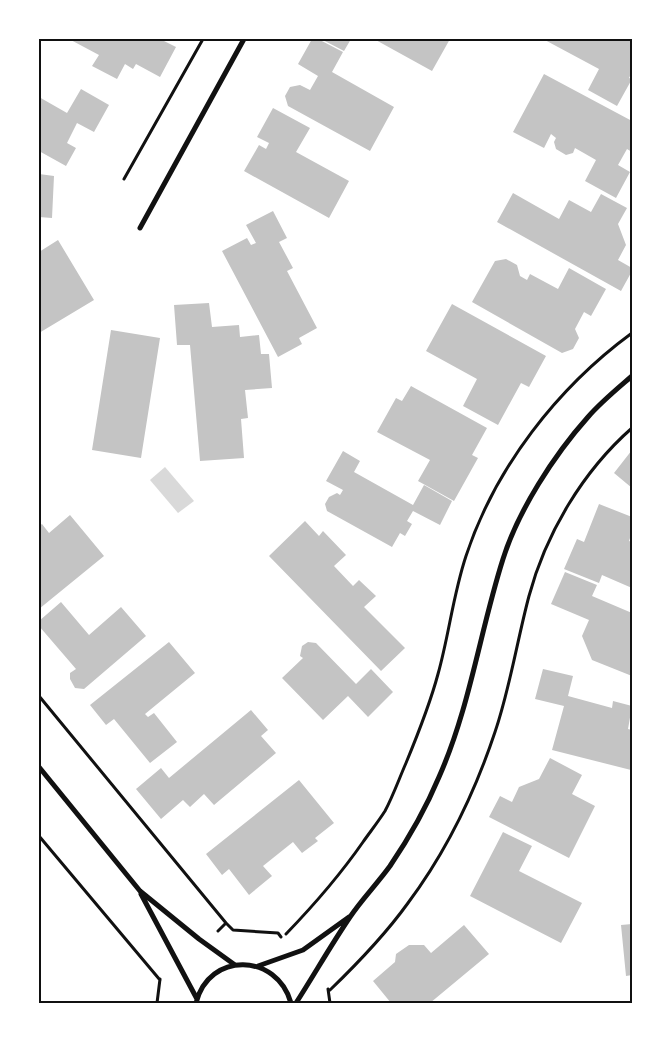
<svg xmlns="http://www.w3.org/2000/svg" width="671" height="1042" font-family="'Roboto Serif',serif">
  <rect width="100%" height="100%" fill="#fff"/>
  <!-- water -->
  <path fill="#d9d9d9" d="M 165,467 L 194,501 L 178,513 L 150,480 Z"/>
  <!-- building -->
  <path fill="#c4c4c4" d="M 69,39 L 160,39 L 176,47 L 160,77 L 136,64 L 133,69 L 125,64 L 117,79 L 92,66 L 99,55 Z
    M 312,39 L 318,39 L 343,52 L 332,72 L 394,107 L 370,151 L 288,106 L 285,96 L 290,87 L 300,85 L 310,90 L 318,76 L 298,64 Z
    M 321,39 L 351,39 L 344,51 Z
    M 374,39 L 450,39 L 432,71 Z
    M 543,39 L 632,39 L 632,72 L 629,78 L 632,79 L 617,106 L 588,90 L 599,69 Z
    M 544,74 L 632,121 L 632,152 L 627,149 L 618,165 L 630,172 L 616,198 L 585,181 L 596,160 L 575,148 L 573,153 L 566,155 L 556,149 L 554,142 L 556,138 L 551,134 L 544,148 L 513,132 Z
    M 81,89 L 109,105 L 94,132 L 77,123 L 67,143 L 76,148 L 66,166 L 39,151 L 39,97 L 67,113 Z
    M 273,108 L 310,128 L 296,152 L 349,181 L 329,218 L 244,171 L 259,145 L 266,149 L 269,143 L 257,137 Z
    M 39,174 L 54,176 L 52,218 L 39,217 Z
    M 513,193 L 559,219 L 569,200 L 591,212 L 601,194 L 627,208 L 618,224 L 626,245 L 618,260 L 632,268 L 632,271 L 621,291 L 497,222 Z
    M 273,211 L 287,238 L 279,242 L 293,268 L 287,271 L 317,328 L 299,338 L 302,344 L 278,357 L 222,251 L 247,238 L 251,245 L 256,243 L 246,225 Z
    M 58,240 L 94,300 L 39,333 L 39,284 L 40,283 L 39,280 L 39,252 Z
    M 506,259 L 517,265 L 520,276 L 527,280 L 530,274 L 558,289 L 569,268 L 606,289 L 591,316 L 584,312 L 575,329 L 579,338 L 573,349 L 562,353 L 472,302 L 495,261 Z
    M 209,303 L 212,327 L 239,325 L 240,337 L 259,335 L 261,354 L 269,354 L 272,388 L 245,390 L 248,418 L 241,419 L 244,458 L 200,461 L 190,345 L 177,345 L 174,305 Z
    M 452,304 L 546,356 L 529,387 L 521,383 L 498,425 L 463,406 L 477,379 L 426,351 Z
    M 111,330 L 160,338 L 141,458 L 92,450 Z
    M 411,386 L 487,428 L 472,455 L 478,458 L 454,501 L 418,481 L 430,460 L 377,432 L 396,398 L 402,401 Z
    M 632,450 L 632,488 L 614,473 Z
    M 343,451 L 360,461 L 354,472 L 413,505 L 424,485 L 452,501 L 440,525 L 413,511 L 407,521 L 412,524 L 405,536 L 400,533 L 392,547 L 327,511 L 325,504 L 329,497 L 337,493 L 340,495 L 343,490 L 326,481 Z
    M 599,504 L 632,517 L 632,532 L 629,541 L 632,542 L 632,588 L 602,575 L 599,583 L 564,569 L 577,539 L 584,542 Z
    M 70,515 L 104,556 L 39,609 L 39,526 L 42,524 L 49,533 Z
    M 305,521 L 319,536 L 323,531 L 346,555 L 334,566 L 353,586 L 359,580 L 376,596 L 364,607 L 405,648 L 381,671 L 269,556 Z
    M 565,572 L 597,585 L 592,596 L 632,613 L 632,676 L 592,660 L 582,636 L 589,620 L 551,604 Z
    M 61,602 L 89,635 L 121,607 L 146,636 L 84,689 L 75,688 L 70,679 L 70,673 L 76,669 L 39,626 L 39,621 Z
    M 169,642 L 195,673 L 145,714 L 148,717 L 154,713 L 177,742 L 150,763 L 114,719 L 106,725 L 90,705 Z
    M 308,642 L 316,643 L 356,684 L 371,669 L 393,692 L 368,717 L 348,696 L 323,720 L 282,678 L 303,658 L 300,656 L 302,646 Z
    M 543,669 L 573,676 L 568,696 L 612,708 L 613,701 L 632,706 L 628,729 L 632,730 L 631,770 L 552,750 L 564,706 L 535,699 Z
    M 251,710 L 268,730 L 261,736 L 276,753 L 214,805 L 204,794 L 190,807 L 183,800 L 161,819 L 136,789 L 161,768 L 169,778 Z
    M 550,758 L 582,775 L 572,794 L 595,806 L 569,858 L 489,817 L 500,796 L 512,802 L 519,787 L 539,779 Z
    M 299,780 L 334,823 L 315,838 L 318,841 L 302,853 L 293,842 L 263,866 L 272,876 L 249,895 L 229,869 L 222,875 L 206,854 Z
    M 503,832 L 532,846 L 519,871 L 582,903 L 561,943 L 470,896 Z
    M 632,924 L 632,975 L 626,976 L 621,925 Z
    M 464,925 L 489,954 L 430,1003 L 391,1003 L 373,981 L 395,962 L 396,954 L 409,945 L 424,945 L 431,953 Z"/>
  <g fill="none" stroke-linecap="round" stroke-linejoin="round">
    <!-- path -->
    <path stroke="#111" stroke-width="3" d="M 124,179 L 203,39
      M 39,696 L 226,923
      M 39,836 L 160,980
      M 218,931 L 226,923 L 233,930 L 278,933 L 281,937
      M 286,934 C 314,905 340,875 363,842 C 370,832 378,822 385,811 C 393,796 399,779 406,763 C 418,734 430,704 438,674 C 449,635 453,595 466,556 C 495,468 557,388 632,333
      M 328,989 L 330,1003
      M 330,990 C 358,963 385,935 408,903 C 446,852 475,792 495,732 C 510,688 517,641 529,596 C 546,533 583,471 632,428
      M 157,1003 L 160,979"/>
    <!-- minor -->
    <path stroke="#111" stroke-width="5" d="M 140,228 L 244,39
      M 39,767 L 140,891 L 199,939 L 235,965
      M 141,894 L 197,999
      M 258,966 L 303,950 L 349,917
      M 196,1003 C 209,951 277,953 291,1003
      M 296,1003 C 314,975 331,945 350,917 C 362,899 377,884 390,866 C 409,838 426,808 439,777 C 470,707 480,631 503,559 C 518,511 554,455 588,417 C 601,402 617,389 632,376"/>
  </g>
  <!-- border -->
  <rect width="671" height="1042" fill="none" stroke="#ffffff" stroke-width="80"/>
  <rect x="40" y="40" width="591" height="962" fill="none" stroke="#111" stroke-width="2"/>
</svg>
